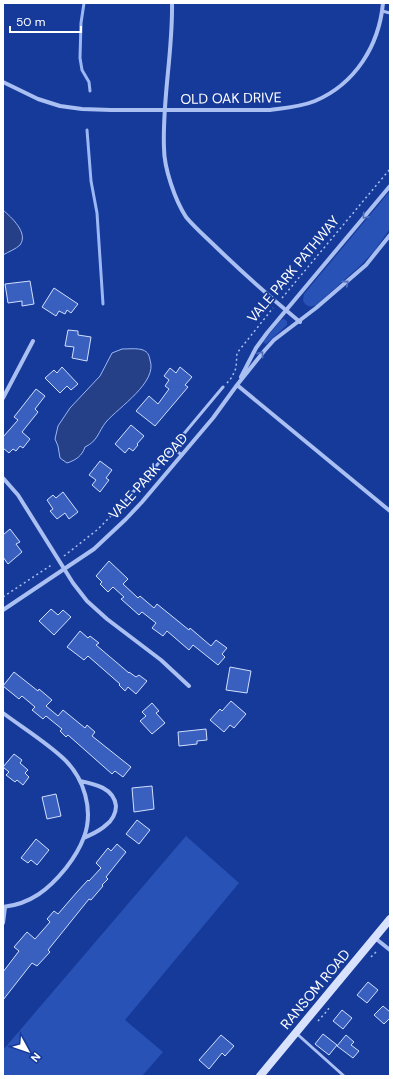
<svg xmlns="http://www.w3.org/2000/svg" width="393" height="1079" font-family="'DM Sans',sans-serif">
  <rect width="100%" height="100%" fill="#163a99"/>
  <!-- green -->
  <path fill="#2952b7" d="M 390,191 L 390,229 L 389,230 L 375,250 L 361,265 L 316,305 C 310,308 305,306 303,300 L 304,294 Z
    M 284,319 L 287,321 L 287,325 L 266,344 L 263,342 L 281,320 Z
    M 186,836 L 239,883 L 125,1020 L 163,1052 L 142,1076 L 3,1076 L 3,1050 Z"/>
  <!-- water -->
  <path fill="#264088" stroke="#9cb7f5" d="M 3,210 C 11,217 29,233 20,245 C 16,249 8,252 3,255 Z
    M 122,349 C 128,349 138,348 143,350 C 148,352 149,355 150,360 C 158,382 119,407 106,422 C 98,432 98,441 85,447 C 82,456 76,460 67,463 L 60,458 L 58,446 L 55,439 L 58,426 L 70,408 L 100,376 L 112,353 Z"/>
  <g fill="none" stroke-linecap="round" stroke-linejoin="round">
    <!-- stream -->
    <path stroke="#9cb7f5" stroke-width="3" d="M 84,3 L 81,23 L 80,58 L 82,70 L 89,82 L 90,91
      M 87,130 L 91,181 L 97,213 L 103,304"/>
  </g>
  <!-- building -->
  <path fill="#3a60bf" stroke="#d1defd" d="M 30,281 L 34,304 L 22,306 L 22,301 L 8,303 L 5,284 Z
    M 54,288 L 78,304 L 71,313 L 67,310 L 65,314 L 59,311 L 56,316 L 42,307 Z
    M 68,330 L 78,331 L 78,335 L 91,337 L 87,361 L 72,358 L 74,347 L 65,346 Z
    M 62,367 L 78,384 L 71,390 L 67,386 L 60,393 L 45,378 L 54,370 L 57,373 Z
    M 180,367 L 192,377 L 185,385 L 188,387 L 155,426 L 136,411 L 149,396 L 158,404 L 169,389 L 165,386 L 169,380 L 164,376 L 170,368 L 176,373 Z
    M 36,389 L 45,396 L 35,409 L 38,412 L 22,432 L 30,439 L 23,448 L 20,446 L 16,451 L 13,449 L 9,453 L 3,448 L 3,437 L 18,420 L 14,417 Z
    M 131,425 L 144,436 L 137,444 L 138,445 L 133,451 L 129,448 L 125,453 L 115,444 Z
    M 100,461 L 112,470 L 106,478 L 109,480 L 100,492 L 92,485 L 96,480 L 89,475 Z
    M 63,492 L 78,512 L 69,519 L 65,513 L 57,519 L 50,511 L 53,509 L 47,500 L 53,495 L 56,498 Z
    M 10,529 L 20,542 L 16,544 L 22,552 L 8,564 L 3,557 L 3,535 Z
    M 109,561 L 128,579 L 123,584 L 138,598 L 140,596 L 154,608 L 157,604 L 189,630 L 190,628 L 211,646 L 216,640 L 227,648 L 222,654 L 225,657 L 218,665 L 193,645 L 189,650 L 167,631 L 163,636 L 152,628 L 156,623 L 142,612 L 139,615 L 121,599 L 124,597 L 113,587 L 108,592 L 100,584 L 102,582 L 96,576 Z
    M 51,609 L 58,615 L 63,610 L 71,617 L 54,635 L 39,621 Z
    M 80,631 L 88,638 L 90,636 L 99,643 L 96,645 L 129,673 L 129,672 L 136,677 L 139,675 L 147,681 L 136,694 L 128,687 L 125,691 L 119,685 L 120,684 L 88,656 L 84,660 L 67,647 Z
    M 230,667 L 251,671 L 247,693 L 226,690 Z
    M 14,672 L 38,691 L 39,689 L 52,700 L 46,706 L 58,716 L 63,710 L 85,728 L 87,725 L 95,732 L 92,736 L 131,767 L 123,777 L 115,771 L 112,774 L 68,735 L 66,737 L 60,731 L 62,729 L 46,716 L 43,719 L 32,710 L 35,707 L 22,696 L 19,699 L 3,686 Z
    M 231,701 L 246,714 L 234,728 L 230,725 L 224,732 L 210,720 L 220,709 L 222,711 Z
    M 152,703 L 159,711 L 156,713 L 165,723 L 152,734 L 140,721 L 146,716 L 142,712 Z
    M 206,729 L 207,740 L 197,741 L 197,744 L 179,746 L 178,732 Z
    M 14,754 L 22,760 L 20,763 L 28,770 L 25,773 L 29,777 L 23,785 L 17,780 L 15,782 L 6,775 L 9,772 L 3,767 Z
    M 152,786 L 154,809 L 134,812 L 132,788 Z
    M 56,794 L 61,816 L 47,819 L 42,797 Z
    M 137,820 L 150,830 L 139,844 L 126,834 Z
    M 36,839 L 49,850 L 37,865 L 31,860 L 28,863 L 21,858 Z
    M 117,844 L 126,852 L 106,877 L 108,879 L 102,885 L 103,886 L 91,900 L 89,899 L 48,950 L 50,952 L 37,966 L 32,963 L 3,1000 L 3,972 L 19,951 L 14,947 L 27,932 L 35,939 L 50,922 L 47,919 L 54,911 L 58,914 L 77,892 L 88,880 L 89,881 L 101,868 L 96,863 L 108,848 L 111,851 Z
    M 368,982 L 378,990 L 367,1003 L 357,995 Z
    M 383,1006 L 390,1012 L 390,1018 L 384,1024 L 374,1015 Z
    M 342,1010 L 352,1018 L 343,1029 L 333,1021 Z
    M 323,1034 L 337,1045 L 329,1055 L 315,1044 Z
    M 221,1035 L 234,1046 L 225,1056 L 222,1053 L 209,1069 L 199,1060 Z
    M 346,1035 L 354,1042 L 351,1045 L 359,1051 L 353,1058 L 337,1046 Z"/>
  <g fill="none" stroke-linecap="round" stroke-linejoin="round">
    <!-- path -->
    <path stroke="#aabff2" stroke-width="1.5" stroke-dasharray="2 3" stroke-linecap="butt" d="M 282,298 L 390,169
      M 227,383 L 232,377 L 236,368 L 237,353 L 273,308
      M 64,556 L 97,530 L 114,513
      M 3,597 L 53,564
      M 371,957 L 378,950
      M 318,1021 L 328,1010 L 329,1007"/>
    <!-- service -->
    <path stroke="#aabff2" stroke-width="3" d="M 382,11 L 390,13
      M 172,448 L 182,455
      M 118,509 L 172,448 L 223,387
      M 296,1033 L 344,1076"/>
    <!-- minor -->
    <path stroke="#aabff2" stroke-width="4" d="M 172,3 C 173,52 162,100 164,148 C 164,168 175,200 186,217 C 195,228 206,237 216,247 C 243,273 271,298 300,322
      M 3,82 L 38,99 L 60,106 L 82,109 L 111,110 L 270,110 C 285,108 300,107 315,101 C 355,84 379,46 383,3
      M 241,377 L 256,348 L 267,333 L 390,186
      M 237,385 L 390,511
      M 3,398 L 33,341
      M 3,478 L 18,495 L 73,583 L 87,601 L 107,619 L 161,660 L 189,686
      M 3,610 L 94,549 L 126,519 L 142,502 L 213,418 L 237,385 L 265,350 L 274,340 L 316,308 L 366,265 L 390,235
      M 3,713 C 23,728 46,742 64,759 C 84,778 94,810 84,837 C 80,848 73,859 66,868 C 49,889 31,904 3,907
      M 80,781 C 95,784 114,788 116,806 C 116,813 112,821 106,825 C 100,831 92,834 84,838
      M 3,923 L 5,907
      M 375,938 L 390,950"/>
    <!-- secondary -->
    <path stroke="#d9e2fc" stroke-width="8" d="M 260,1076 L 390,919"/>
  </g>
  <!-- one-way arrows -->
  <defs><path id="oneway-chevron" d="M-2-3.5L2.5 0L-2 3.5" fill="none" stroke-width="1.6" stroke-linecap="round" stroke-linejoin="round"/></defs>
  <g stroke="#516fbd">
    <use href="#oneway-chevron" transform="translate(365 216) rotate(130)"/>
    <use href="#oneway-chevron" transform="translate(346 283) rotate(-41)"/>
    <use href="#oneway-chevron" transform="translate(261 354) rotate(-52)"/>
  </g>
  <g text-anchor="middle" stroke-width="3.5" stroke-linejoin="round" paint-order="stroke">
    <!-- street labels -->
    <g font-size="14" fill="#fff" stroke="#163a99">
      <text transform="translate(231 98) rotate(-1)" y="5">OLD OAK DRIVE</text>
      <text transform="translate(293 269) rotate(-50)" y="5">VALE PARK PATHWAY</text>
      <text transform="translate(148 476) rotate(-48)" y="5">VALE PARK ROAD</text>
      <text transform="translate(315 989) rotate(-50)" y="5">RANSOM ROAD</text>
    </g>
  </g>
  <!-- border -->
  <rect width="393" height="1079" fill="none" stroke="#ffffff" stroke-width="8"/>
  <!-- north arrow -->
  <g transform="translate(28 1051) rotate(130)" stroke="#163a99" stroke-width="3" paint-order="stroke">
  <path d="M0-3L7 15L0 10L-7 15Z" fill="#ffffff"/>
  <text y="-6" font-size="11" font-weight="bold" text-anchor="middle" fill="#ffffff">N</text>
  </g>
  <!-- scale -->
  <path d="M10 26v6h71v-6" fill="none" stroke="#ffffff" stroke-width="2"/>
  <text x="16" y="26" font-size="12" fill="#ffffff" stroke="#163a99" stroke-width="3" paint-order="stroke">50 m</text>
</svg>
